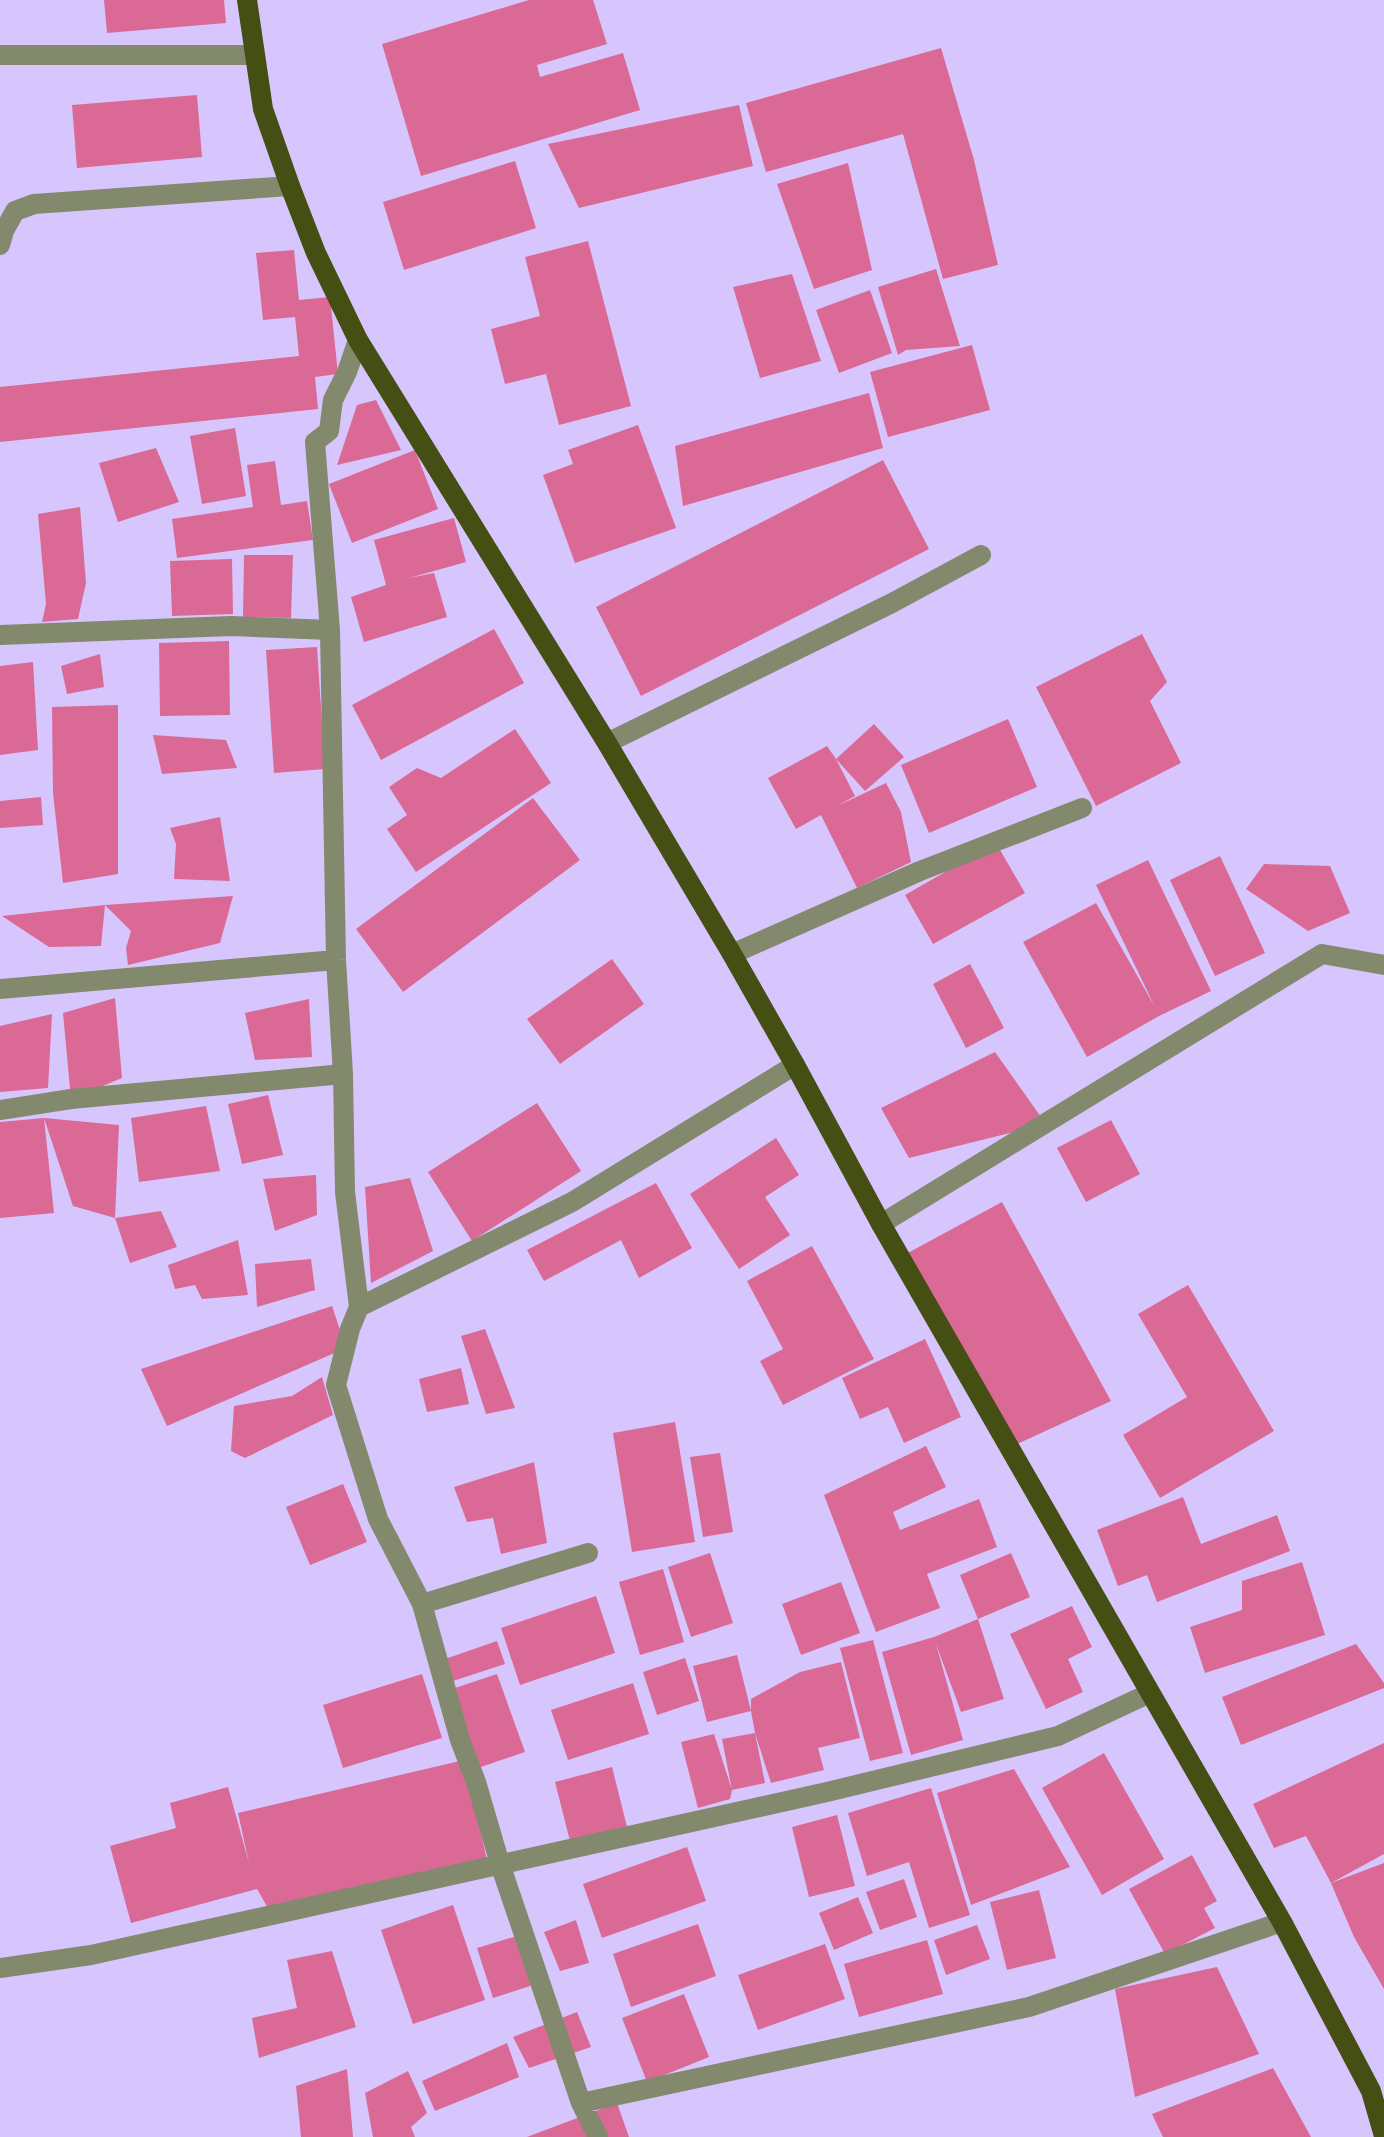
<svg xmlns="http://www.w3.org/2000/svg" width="1384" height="2137" font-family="Figtree,sans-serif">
  <rect width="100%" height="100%" fill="#d6c6fd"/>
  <!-- building -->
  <path fill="#db6995" d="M 104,0 L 224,0 L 226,23 L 107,33 Z
    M 529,0 L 593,0 L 607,44 L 537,65 L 540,77 L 623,53 L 640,110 L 421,176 L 382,44 Z
    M 941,48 L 974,160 L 998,265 L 943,279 L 903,134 L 766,172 L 746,103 Z
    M 197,95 L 202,157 L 77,168 L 72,105 Z
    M 739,105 L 753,166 L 579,208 L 548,144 Z
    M 515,161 L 536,228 L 404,270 L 383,202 Z
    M 848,163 L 872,270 L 814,289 L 777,184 Z
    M 588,241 L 631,406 L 559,425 L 546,374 L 505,384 L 491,329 L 540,316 L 525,257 Z
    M 294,250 L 299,300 L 330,297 L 338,374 L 315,377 L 318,409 L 0,442 L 0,387 L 299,356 L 295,317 L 263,320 L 256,253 Z
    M 936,269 L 960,346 L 906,350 L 898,355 L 878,287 Z
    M 792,274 L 821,361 L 760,378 L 733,287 Z
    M 870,290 L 892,353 L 839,373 L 816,310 Z
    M 972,345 L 990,410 L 888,437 L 870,372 Z
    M 869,393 L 883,448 L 683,506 L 675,446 Z
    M 376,400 L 401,450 L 337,465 L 357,405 Z
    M 638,425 L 676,528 L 575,563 L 543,475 L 573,464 L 568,450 Z
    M 235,428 L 246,496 L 202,504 L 190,436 Z
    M 156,448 L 179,502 L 118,522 L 99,463 Z
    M 415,450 L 438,509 L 352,543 L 329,484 Z
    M 883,460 L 929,549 L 641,696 L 596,607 Z
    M 275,461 L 281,505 L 307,501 L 313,540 L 177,558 L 172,519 L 253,507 L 247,465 Z
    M 80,507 L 86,583 L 78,619 L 42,622 L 46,604 L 38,514 Z
    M 454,518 L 466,562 L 409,578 L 434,573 L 447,617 L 364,642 L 351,597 L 386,585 L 374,540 Z
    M 244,555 L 293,555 L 291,618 L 243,617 Z
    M 232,559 L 233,614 L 172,616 L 170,561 Z
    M 494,629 L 524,683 L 381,760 L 352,705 Z
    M 1142,634 L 1167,682 L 1150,701 L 1181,763 L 1096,806 L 1036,687 Z
    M 229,641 L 230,715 L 160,716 L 159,643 Z
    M 317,647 L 325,769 L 274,773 L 266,650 Z
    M 100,654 L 104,687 L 67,694 L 61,666 Z
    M 33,662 L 38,750 L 0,755 L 0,666 Z
    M 118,705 L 118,874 L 63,883 L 53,793 L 52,707 Z
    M 1008,719 L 1037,787 L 929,833 L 901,765 Z
    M 874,724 L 904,757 L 865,791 L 836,759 L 855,796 L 837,806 L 886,783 L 901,812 L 911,862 L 857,888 L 821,815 L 796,829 L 768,778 L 827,746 L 836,759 Z
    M 515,729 L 551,783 L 416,872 L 387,829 L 407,815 L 389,787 L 417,768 L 441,778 Z
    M 153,735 L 226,740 L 237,768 L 162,774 Z
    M 41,797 L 43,825 L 0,828 L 0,801 Z
    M 533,798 L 580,860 L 403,992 L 356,929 Z
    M 220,817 L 230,881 L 174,879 L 176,844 L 170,828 Z
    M 996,843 L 1025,893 L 933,944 L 905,895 Z
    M 1220,856 L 1265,953 L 1215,976 L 1170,880 Z
    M 1148,860 L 1211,991 L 1159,1016 L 1087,1057 L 1023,942 L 1096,903 L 1155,1007 L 1096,885 Z
    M 1264,864 L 1330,866 L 1350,913 L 1308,931 L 1246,889 Z
    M 233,896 L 220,943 L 128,965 L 126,948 L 131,931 L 105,905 Z
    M 105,905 L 101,946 L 49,947 L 2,916 Z
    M 612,959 L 644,1004 L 560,1064 L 527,1019 Z
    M 970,964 L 1004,1028 L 966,1048 L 933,984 Z
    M 115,998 L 122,1078 L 71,1099 L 63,1013 Z
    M 309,999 L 312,1057 L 255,1060 L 245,1013 Z
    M 52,1014 L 48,1088 L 0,1092 L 0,1026 Z
    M 995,1052 L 1046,1124 L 909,1158 L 881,1108 Z
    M 268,1095 L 283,1155 L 242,1164 L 228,1104 Z
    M 537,1103 L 581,1171 L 472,1241 L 428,1172 Z
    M 206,1106 L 220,1171 L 139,1182 L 131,1118 Z
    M 44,1118 L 54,1213 L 0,1218 L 0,1122 Z
    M 44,1118 L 119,1125 L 115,1218 L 161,1211 L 177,1247 L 130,1263 L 115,1218 L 73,1206 Z
    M 1111,1120 L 1140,1174 L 1086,1202 L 1057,1148 Z
    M 776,1138 L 799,1175 L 765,1197 L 790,1235 L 739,1269 L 690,1194 Z
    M 316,1175 L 317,1215 L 275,1231 L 263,1179 Z
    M 410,1178 L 433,1251 L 371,1283 L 365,1187 Z
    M 656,1183 L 692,1248 L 639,1278 L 621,1240 L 544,1281 L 527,1250 Z
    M 1002,1202 L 1111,1401 L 1015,1445 L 904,1255 Z
    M 238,1240 L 248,1295 L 202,1299 L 195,1285 L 175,1289 L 168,1265 Z
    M 812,1246 L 874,1359 L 783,1405 L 760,1361 L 783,1349 L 747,1281 Z
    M 311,1259 L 315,1290 L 257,1307 L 255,1264 Z
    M 1188,1285 L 1274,1431 L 1160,1498 L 1123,1435 L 1187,1397 L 1138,1314 Z
    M 332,1306 L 346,1348 L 167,1426 L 141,1369 Z
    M 485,1329 L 515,1408 L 486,1414 L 461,1336 Z
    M 925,1339 L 961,1417 L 904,1443 L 888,1407 L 860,1419 L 842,1378 Z
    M 461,1368 L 469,1404 L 427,1412 L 419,1379 Z
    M 322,1377 L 333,1415 L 245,1458 L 231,1451 L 234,1406 L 292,1396 Z
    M 675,1422 L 695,1542 L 632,1552 L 613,1433 Z
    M 926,1446 L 946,1487 L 893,1512 L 900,1530 L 979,1499 L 997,1547 L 927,1574 L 940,1608 L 876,1632 L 824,1495 Z
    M 720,1453 L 733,1532 L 703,1537 L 690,1457 Z
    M 534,1462 L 547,1543 L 501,1554 L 493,1518 L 467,1522 L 454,1487 Z
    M 343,1484 L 367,1542 L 310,1565 L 286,1507 Z
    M 1183,1497 L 1201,1544 L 1277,1515 L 1290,1551 L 1157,1602 L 1147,1575 L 1118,1586 L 1097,1530 Z
    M 710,1553 L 733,1623 L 691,1637 L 668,1567 Z
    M 1011,1553 L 1030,1597 L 978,1619 L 960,1575 Z
    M 1302,1562 L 1325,1635 L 1205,1673 L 1190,1627 L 1242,1610 L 1242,1581 Z
    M 663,1569 L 684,1642 L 640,1655 L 619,1582 Z
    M 841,1582 L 860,1633 L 801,1655 L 782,1604 Z
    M 596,1596 L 615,1653 L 520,1685 L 501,1628 Z
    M 1072,1606 L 1092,1647 L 1068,1659 L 1083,1692 L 1046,1709 L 1010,1634 Z
    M 978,1619 L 1004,1699 L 961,1712 L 936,1644 L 963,1740 L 911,1755 L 882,1652 L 934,1637 Z
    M 873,1640 L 903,1753 L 870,1761 L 840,1648 Z
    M 497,1641 L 505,1664 L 453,1681 L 445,1659 Z
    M 1356,1644 L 1384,1683 L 1384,1688 L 1241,1745 L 1222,1697 Z
    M 737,1655 L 751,1711 L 751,1699 L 800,1672 L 841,1662 L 860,1738 L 818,1748 L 824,1770 L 771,1783 L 755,1733 L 765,1783 L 732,1790 L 722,1739 L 755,1733 L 751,1711 L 707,1722 L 693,1666 Z
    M 685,1658 L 699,1701 L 657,1715 L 643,1672 Z
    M 422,1674 L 442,1738 L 343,1768 L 323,1705 Z
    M 497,1674 L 525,1752 L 478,1768 L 452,1689 Z
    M 633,1683 L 649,1734 L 568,1760 L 551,1710 Z
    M 714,1734 L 732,1790 L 730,1799 L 698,1808 L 681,1742 Z
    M 1384,1743 L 1384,1854 L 1331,1883 L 1384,1863 L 1384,1989 L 1354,1937 L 1331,1883 L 1306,1836 L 1274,1848 L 1253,1804 Z
    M 1104,1753 L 1164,1859 L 1102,1895 L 1042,1788 Z
    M 464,1760 L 488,1864 L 272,1915 L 257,1889 L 131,1923 L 110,1846 L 176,1828 L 170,1803 L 228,1787 L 249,1863 L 238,1813 Z
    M 612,1767 L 627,1827 L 570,1841 L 555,1782 Z
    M 1014,1769 L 1070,1867 L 971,1905 L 937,1793 Z
    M 931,1788 L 970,1915 L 929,1928 L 909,1862 L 867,1876 L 848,1813 Z
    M 837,1815 L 855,1886 L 809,1897 L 792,1827 Z
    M 687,1847 L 706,1901 L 602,1938 L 583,1884 Z
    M 1192,1855 L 1217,1901 L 1204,1908 L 1215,1928 L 1165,1954 L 1129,1889 Z
    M 904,1879 L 917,1917 L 880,1930 L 866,1892 Z
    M 1039,1890 L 1056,1958 L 1007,1970 L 990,1902 Z
    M 858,1897 L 873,1933 L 834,1950 L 819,1913 Z
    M 453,1905 L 485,2000 L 413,2024 L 381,1930 Z
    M 576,1920 L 589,1963 L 560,1971 L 544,1932 Z
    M 698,1924 L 716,1976 L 631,2007 L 613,1954 Z
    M 977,1925 L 990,1959 L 946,1975 L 934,1940 Z
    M 517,1936 L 533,1985 L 493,1998 L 477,1948 Z
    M 927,1940 L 943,1994 L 859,2017 L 844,1964 Z
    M 825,1944 L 845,1999 L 758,2030 L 738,1975 Z
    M 332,1951 L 356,2027 L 259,2058 L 252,2018 L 297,2008 L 287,1960 Z
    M 1217,1967 L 1259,2054 L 1135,2097 L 1115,1989 Z
    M 684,1994 L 709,2057 L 647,2082 L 622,2018 Z
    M 577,2012 L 591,2047 L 529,2068 L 513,2037 Z
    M 507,2043 L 519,2077 L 435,2111 L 422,2081 Z
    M 1273,2068 L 1311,2137 L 1163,2137 L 1152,2114 Z
    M 347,2069 L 353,2137 L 301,2137 L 296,2086 Z
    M 408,2071 L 427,2113 L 411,2127 L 415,2137 L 373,2137 L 365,2093 Z
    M 617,2103 L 629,2137 L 527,2137 Z"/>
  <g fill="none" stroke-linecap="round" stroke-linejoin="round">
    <!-- service -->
    <path stroke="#83896c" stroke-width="20" d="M 0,245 L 4,231 L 15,211 L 34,204 L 290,186"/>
    <!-- minor -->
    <path stroke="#83896c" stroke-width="20" d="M 0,55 L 253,55
      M 358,340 L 347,372 L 333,400 L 329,431 L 315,442 L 330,630 L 336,960 L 343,1074 L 345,1192 L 359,1307 L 350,1329 L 336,1385 L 378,1519 L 422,1604 L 460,1740 L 476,1782 L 500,1864 L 581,2103 L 598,2137
      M 0,635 L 231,626 L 330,630
      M 607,743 L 892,603 L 981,555
      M 732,954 L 920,871 L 1082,808
      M 0,989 L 336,960
      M 0,1110 L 71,1099 L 343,1074
      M 881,1224 L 1322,954 L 1384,965
      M 359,1307 L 572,1202 L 795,1065
      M 422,1604 L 588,1553
      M 0,1968 L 91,1955 L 827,1792 L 1058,1736 L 1150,1693
      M 581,2103 L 1029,2007 L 1282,1922"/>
    <!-- primary -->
    <path stroke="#454e13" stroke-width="20" d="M 247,0 L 263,109 L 290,186 L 316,253 L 358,340 L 607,743 L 732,954 L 795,1065 L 881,1224 L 1282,1922 L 1371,2091 L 1384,2136"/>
  </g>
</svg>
